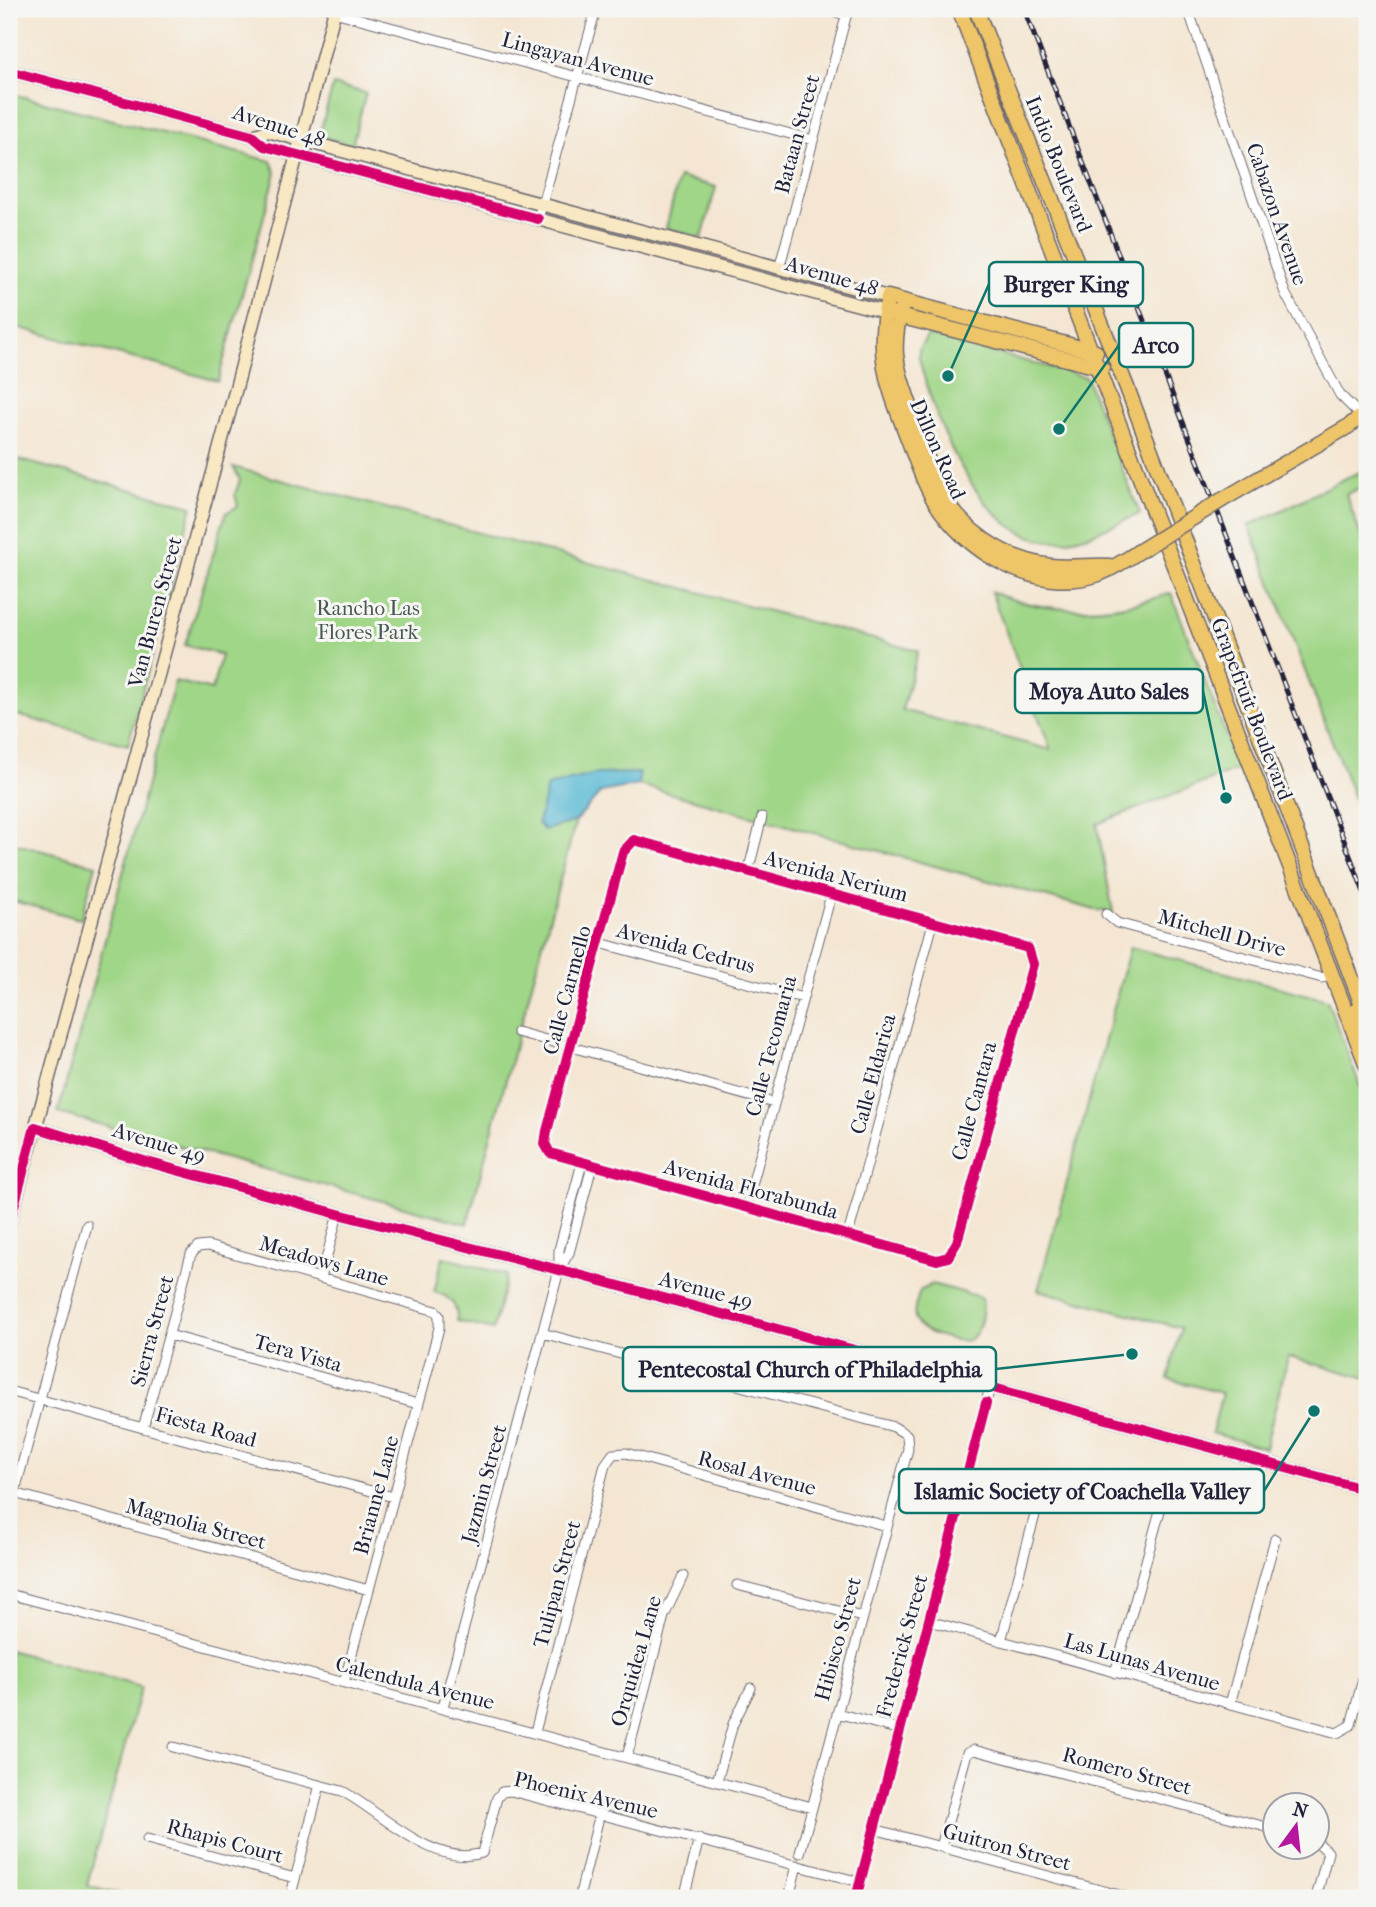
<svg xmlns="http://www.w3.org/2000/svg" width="1376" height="1907" font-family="'IM FELL French Canon',serif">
  <rect width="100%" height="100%" fill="#f6f6f2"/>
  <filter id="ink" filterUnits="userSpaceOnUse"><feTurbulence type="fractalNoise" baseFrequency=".0143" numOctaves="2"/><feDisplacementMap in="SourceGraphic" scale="14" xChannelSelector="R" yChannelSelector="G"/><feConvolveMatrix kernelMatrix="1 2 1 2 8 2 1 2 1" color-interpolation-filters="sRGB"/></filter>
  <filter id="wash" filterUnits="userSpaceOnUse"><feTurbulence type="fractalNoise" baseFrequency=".00686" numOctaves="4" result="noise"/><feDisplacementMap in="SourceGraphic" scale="28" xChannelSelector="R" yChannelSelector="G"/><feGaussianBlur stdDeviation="1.57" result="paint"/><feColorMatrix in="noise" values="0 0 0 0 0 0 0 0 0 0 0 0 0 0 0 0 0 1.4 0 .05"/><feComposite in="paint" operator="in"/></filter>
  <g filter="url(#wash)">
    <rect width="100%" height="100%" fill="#f4e6d2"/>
    <!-- green -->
    <path fill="#a0d687" stroke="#617c61" stroke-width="2" d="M 333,85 L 366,93 L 352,145 L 319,136 Z
      M 9,93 L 271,161 L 276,173 L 218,381 L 9,325 Z
      M 679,177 L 716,187 L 702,238 L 666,228 Z
      M 928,335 L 1086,377 L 1140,514 C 1115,523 1086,540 1059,541 C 980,544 935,421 919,358 L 919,349 Z
      M 9,457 L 192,506 L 128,745 L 9,713 Z
      M 233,467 L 918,651 L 902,710 L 1051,750 L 991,592 C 1051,616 1110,614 1171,593 L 1239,769 L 1097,824 L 1113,912 L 1095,910 L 639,785 L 639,774 L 595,774 L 547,786 L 576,821 L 467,1224 L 58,1113 L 175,681 L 212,690 L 221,655 L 185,645 L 226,513 L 238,506 L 235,494 L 240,480 Z
      M 1367,469 L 1367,485 L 1346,494 L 1367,553 L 1367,832 L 1249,525 C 1290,509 1326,485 1367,469 Z
      M 9,842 L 96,865 L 81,919 L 9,900 Z
      M 1130,947 L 1327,1000 L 1367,1104 L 1367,1378 L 1288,1357 L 1265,1448 L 1212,1433 L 1222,1393 L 1168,1379 L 1181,1328 L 1038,1290 Z
      M 443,1257 L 507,1275 L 493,1330 L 457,1321 C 458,1305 449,1295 434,1292 Z
      M 932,1284 L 977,1296 L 982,1300 C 984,1311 980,1336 968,1340 C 958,1343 922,1333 917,1323 C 911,1313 917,1301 920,1291 Z
      M 9,1650 L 141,1687 L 87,1885 L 120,1894 L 119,1898 L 9,1898 Z"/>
    <!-- water -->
    <path fill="#54b7d3" stroke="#3b6c87" stroke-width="2" d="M 639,773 L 639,785 L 601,792 L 576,821 L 544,830 L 538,823 L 547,786 L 595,774 Z"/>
  </g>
  <g filter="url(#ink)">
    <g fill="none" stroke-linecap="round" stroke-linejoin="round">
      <defs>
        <path id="street" d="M 823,9 L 847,15
          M 1188,9 L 1285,293 L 1340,395 L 1367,422
          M 9,11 L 10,9
          M 334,12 L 813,140
          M 538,219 L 596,9
          M 779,269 L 848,9
          M 634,840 L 1028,948 L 1033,964 L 957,1242 L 948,1257 L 937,1260 L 550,1153 L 545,1144 L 547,1131 L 623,852 Z
          M 748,872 L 762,817
          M 1106,914 L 1117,923 L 1322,978 L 1332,974
          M 600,943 L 803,998
          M 517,1032 L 774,1103
          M 746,1207 L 831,895
          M 848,1235 L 933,923
          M 560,1268 L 569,1253 L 592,1166
          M 321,1278 L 338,1214
          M 542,1333 L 894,1427 L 907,1435 L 908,1449 L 800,1853
          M 169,1335 L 418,1404
          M 9,1391 L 393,1497
          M 143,1428 L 191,1254 L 198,1247 L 208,1246 L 436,1311 L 439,1316 L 439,1328 L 344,1683
          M 14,1493 L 369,1590
          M 9,1513 L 87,1225
          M 737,1585 L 862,1617
          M 9,1594 L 812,1807
          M 929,1621 L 1337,1733 L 1351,1725 L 1367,1663
          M 1001,1641 L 1045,1478
          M 1115,1673 L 1161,1507
          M 1230,1704 L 1275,1539
          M 443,1707 L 559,1270 L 559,1250 L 582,1163
          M 837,1713 L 900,1730
          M 535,1732 L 605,1465 L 613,1454 L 626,1453 L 886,1526
          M 173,1747 L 342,1791 C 380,1811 434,1869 482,1853 L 497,1798 L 502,1792 L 511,1791 L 860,1882
          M 627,1757 L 664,1616 L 683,1576
          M 717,1781 L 733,1724 L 751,1688
          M 874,1829 L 1130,1898
          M 147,1839 L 295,1878
          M 941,1847 L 967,1753 L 974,1750 L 1274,1829
          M 581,1890 L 600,1813
          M 290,1898 L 320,1785
          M 684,1898 L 699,1839
          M 789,1898 L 797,1865
          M 856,1898 L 990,1387
          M 1316,1898 L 1328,1852 L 1316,1841"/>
        <path id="secondary" d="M 9,71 L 252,136 L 264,146 L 885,312
          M 252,136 L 268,131 L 888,297
          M 35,1127 L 147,1162 L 338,1214 L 583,1276 L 1367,1490
          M 9,1225 L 236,388 L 335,9"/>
        <path id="primary" d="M 959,9 L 1367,1066
          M 976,9 L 1126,385 L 1367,1018
          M 903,301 C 888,356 898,369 915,420 C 922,442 928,464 938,486 C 958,529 1004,560 1051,566 C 1070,568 1090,565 1110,566
          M 891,314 L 1102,368
          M 1096,352 L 888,297 C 875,354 887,384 907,436 C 915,457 922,480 934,500 C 964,551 1035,594 1096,575 C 1108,571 1128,559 1138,552
          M 1222,500 L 1349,426 L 1367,412
          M 1357,1010 L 1367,1038"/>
      </defs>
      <!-- street casing -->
      <use href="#street" stroke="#6c6770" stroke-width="11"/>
      <!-- secondary casing -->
      <use href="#secondary" stroke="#6c6770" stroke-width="15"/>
      <!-- primary casing -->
      <use href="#primary" stroke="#6c6770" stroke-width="17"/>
      <!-- street -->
      <use href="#street" stroke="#fff" stroke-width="9"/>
      <!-- secondary -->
      <use href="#secondary" stroke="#f8e8c3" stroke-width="12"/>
      <!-- primary -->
      <use href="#primary" stroke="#eec569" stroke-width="14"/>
      <defs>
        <path id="rail" d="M 1024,9 L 1367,900"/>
      </defs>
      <!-- rail casing -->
      <use href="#rail" stroke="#22223b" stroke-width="5"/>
      <!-- rail -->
      <use href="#rail" stroke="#f6f6f2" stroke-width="2.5" stroke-dasharray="8" stroke-linecap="butt"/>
      <defs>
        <path id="primary-bridge" d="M 1138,552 L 1222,500"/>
      </defs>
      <!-- primary-bridge casing -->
      <use href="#primary-bridge" stroke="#6c6770" stroke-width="17" stroke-linecap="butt"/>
      <!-- primary-bridge -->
      <use href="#primary-bridge" stroke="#eec569" stroke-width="14"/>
      <defs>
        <path id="cycleway" d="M 9,71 L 252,136 L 264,146 L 538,219
          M 634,840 L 1028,948 L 1033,964 L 957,1242 L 948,1257 L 937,1260 L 550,1153 L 545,1144 L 547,1131 L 623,852 Z
          M 9,1225 L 35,1127 L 147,1162 L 338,1214 L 583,1276 L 1367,1490
          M 856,1898 L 986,1403"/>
      </defs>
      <!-- cycleway casing -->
      <use href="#cycleway" stroke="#f6f6f2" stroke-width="15"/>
      <!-- cycleway -->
      <use href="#cycleway" stroke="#d6006c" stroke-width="10"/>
    </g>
  </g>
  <g text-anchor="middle" stroke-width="6" stroke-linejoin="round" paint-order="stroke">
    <!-- street labels -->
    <g font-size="21" fill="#22223b" stroke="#f6f6f2">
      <text transform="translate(578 59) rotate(15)" y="7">Lingayan Avenue</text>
      <text transform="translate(279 126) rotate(18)" y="7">Avenue 48</text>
      <text transform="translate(797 134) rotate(-75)" y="7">Bataan Street</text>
      <text transform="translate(1059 164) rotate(68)" y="7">Indio Boulevard</text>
      <text transform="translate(1277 214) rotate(71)" y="7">Cabazon Avenue</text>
      <text transform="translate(832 276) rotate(16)" y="7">Avenue 48</text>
      <text transform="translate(938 449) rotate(66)" y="7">Dillon Road</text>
      <text transform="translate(155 612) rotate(-75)" y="7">Van Buren Street</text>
      <text transform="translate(1252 709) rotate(69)" y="7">Grapefruit Boulevard</text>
      <text transform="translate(836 876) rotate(15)" y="7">Avenida Nerium</text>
      <text transform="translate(1222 933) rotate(15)" y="7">Mitchell Drive</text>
      <text transform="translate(686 948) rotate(15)" y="7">Avenida Cedrus</text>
      <text transform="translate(567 990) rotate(-75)" y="7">Calle Carmello</text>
      <text transform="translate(771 1046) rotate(-75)" y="7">Calle Tecomaria</text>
      <text transform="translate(873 1074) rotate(-75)" y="7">Calle Eldarica</text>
      <text transform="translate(974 1101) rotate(-75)" y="7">Calle Cantara</text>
      <text transform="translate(159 1143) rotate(17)" y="7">Avenue 49</text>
      <text transform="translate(751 1189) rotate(15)" y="7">Avenida Florabunda</text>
      <text transform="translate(324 1261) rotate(16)" y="7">Meadows Lane</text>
      <text transform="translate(706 1290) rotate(15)" y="7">Avenue 49</text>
      <text transform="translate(152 1331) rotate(-75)" y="7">Sierra Street</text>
      <text transform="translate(298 1353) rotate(16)" y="7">Tera Vista</text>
      <text transform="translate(206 1427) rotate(15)" y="7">Fiesta Road</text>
      <text transform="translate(757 1473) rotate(15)" y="7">Rosal Avenue</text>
      <text transform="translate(484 1484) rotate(-75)" y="7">Jazmin Street</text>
      <text transform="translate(376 1495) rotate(-75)" y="7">Brianne Lane</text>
      <text transform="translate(196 1524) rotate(15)" y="7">Magnolia Street</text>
      <text transform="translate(557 1584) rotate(-75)" y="7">Tulipan Street</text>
      <text transform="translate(838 1639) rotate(-75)" y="7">Hibisco Street</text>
      <text transform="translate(902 1646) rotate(-75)" y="7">Frederick Street</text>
      <text transform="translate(636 1661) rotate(-74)" y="7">Orquidea Lane</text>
      <text transform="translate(1142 1662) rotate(16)" y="7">Las Lunas Avenue</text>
      <text transform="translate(415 1683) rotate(14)" y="7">Calendula Avenue</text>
      <text transform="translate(1127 1771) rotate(15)" y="7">Romero Street</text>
      <text transform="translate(586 1795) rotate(13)" y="7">Phoenix Avenue</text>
      <text transform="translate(225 1841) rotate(15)" y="7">Rhapis Court</text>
      <text transform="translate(1007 1847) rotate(15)" y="7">Guitron Street</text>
    </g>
    <!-- park labels -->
    <g font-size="21" fill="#485852" stroke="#f6f6f2">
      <text x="368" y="615">Rancho Las<tspan x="368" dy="24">Flores Park</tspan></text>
    </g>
  </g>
  <!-- callouts -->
  <path fill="none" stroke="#0f766e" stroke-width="2.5" d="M948 376L989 284M1059 429L1119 345M1226 798L1203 691M1132 1354L996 1369M1314 1411L1264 1491"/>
  <g fill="#0f766e" stroke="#f6f6f2" stroke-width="2.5">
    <circle cx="948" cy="376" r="7"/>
    <circle cx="1059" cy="429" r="7"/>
    <circle cx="1226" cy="798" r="7"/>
    <circle cx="1132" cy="1354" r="7"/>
    <circle cx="1314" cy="1411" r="7"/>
  </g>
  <g fill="#f6f6f2" stroke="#0f766e" stroke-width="2.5">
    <rect x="989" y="262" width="154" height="44" rx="7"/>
    <rect x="1119" y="323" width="74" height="44" rx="7"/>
    <rect x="1015" y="669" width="188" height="44" rx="7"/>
    <rect x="623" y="1347" width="373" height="44" rx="7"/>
    <rect x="899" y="1469" width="365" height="44" rx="7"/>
  </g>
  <g font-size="23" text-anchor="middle" font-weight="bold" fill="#22223b">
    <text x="1066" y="292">Burger King</text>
    <text x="1156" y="353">Arco</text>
    <text x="1109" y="699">Moya Auto Sales</text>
    <text x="810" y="1377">Pentecostal Church of Philadelphia</text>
    <text x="1082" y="1499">Islamic Society of Coachella Valley</text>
  </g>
  <!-- margin -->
  <rect width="1376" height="1907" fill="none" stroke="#f6f6f2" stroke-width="35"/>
  <!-- north arrow -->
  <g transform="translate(1296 1826) rotate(15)"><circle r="33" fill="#f6f6f2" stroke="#a1a1a9" stroke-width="2"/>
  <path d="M0-5L12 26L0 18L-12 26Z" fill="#b5179e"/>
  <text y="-10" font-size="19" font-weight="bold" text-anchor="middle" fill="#22223b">N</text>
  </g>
</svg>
